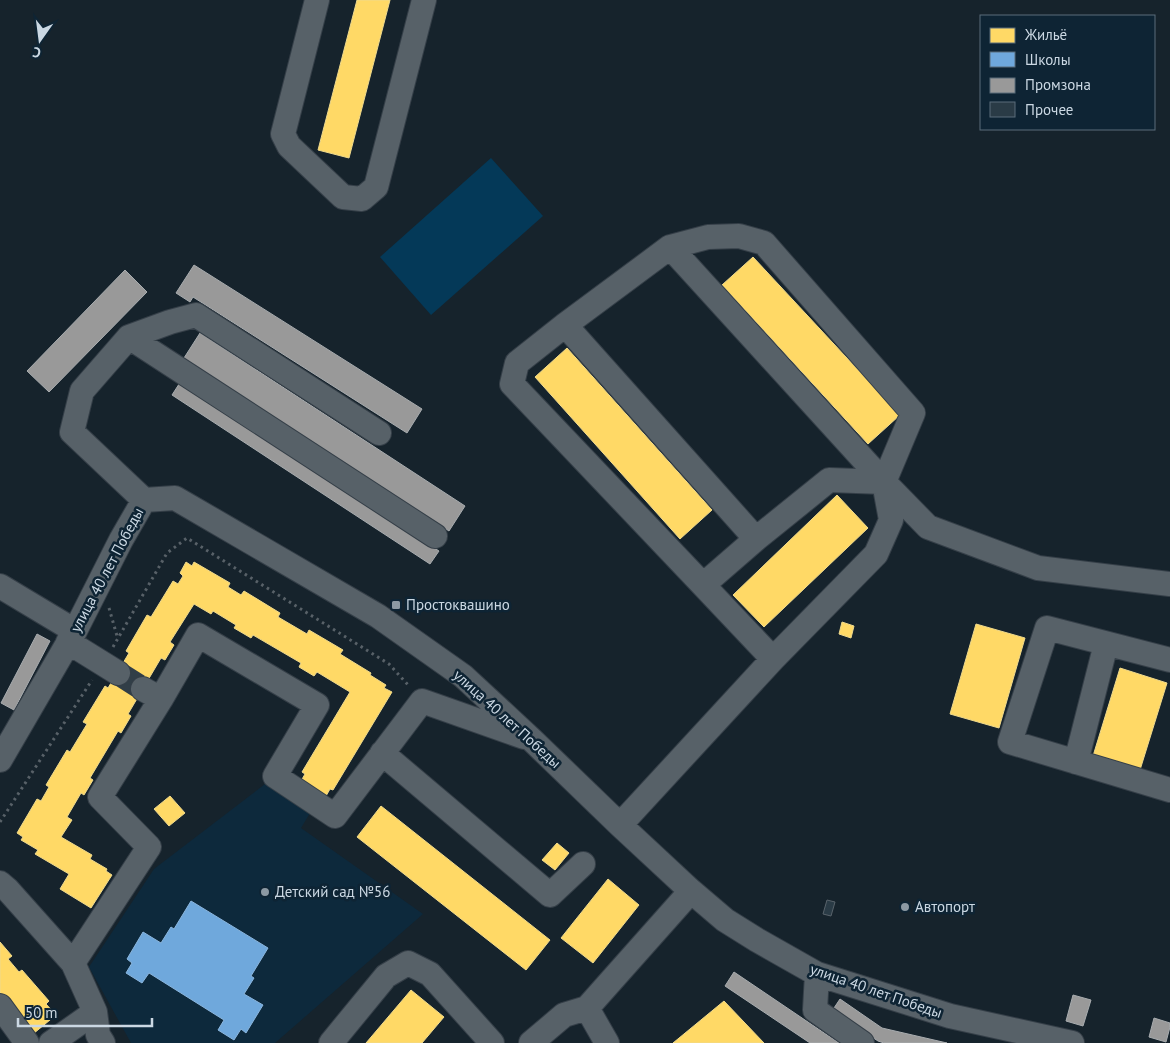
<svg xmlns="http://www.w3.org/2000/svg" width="1170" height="1043" font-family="'PT Sans',sans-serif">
  <rect width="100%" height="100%" fill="#16232c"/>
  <!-- built -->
  <path fill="#0d293c" d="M 265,784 L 310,813 L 301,828 L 423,914 L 275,1043 L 131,1043 L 89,967 L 154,869 Z"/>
  <!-- green -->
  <path fill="#043958" d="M 491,158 L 543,216 L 431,315 L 380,257 Z"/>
  <!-- homes -->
  <path fill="#ffd966" stroke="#efd98c" d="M 357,0 L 390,0 L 349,158 L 318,150 Z
    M 753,257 L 900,415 L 868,444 L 722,285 Z
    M 567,348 L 712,510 L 680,539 L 535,377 Z
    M 837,495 L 868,528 L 764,627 L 733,595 Z
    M 186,562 L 192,566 L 194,562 L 230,583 L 228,587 L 241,595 L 244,591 L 280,613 L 278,617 L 307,634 L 309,630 L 343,650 L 340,654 L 371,673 L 370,675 L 386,685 L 384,688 L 392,692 L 333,790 L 330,789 L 326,796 L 301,781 L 305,774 L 302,772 L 350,692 L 317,672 L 314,676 L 299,667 L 301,663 L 253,635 L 251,638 L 234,628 L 236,625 L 213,611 L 211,614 L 194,604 L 170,642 L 174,645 L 165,660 L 161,658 L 128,714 L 131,716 L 121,733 L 118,731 L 90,778 L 93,780 L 84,795 L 81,793 L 67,817 L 72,820 L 61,837 L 92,855 L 90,859 L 107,869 L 106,871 L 112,875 L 91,908 L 60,889 L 69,874 L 35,854 L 38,850 L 21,840 L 23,837 L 17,833 L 37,799 L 41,801 L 49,787 L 46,785 L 67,750 L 70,752 L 87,724 L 83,722 L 105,686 L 108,688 L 129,653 L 126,651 L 147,615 L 151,617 L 173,581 L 178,584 L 183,576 L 180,573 Z
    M 842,622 L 854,626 L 851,638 L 839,634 Z
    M 976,624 L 1025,638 L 999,728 L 950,714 Z
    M 1120,668 L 1167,683 L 1140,770 L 1093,756 Z
    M 170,796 L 185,813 L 169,826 L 154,809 Z
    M 381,806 L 550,940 L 526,970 L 357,837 Z
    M 557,843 L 569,853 L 555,870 L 542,860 Z
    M 608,879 L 639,905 L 593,963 L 561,938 Z
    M 0,942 L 12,956 L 8,959 L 19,972 L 22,970 L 49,1001 L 46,1004 L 56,1015 L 33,1034 L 0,995 Z
    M 411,990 L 444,1017 L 422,1043 L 366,1043 Z
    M 724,1001 L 764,1043 L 673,1043 Z"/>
  <!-- schools -->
  <path fill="#6fa8dc" stroke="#8bb6de" d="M 191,901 L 268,948 L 251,976 L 254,978 L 244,994 L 263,1005 L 246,1033 L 241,1029 L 234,1040 L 218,1030 L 224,1020 L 149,973 L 142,983 L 126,973 L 132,963 L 127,959 L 143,932 L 161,943 L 171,927 L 174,929 Z"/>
  <!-- industry -->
  <path fill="#999" stroke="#a8acaf" d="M 194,265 L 422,409 L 407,433 L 193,297 L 190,302 L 176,293 Z
    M 125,270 L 147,292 L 49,392 L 27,371 Z
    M 200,333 L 465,506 L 449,531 L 184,358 Z
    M 181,381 L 439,551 L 430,564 L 172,395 Z
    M 37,634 L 50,641 L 14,710 L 1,703 Z
    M 734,972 L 839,1043 L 810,1043 L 725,986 Z
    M 1073,995 L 1091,1000 L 1083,1026 L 1066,1021 Z
    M 840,999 L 882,1028 L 947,1043 L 884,1043 L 878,1041 L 832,1011 Z
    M 1154,1018 L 1170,1023 L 1170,1027 L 1166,1042 L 1149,1037 Z"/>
  <!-- building -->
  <path fill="#2a3b46" stroke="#59636b" d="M 827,900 L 835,902 L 831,916 L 823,914 Z"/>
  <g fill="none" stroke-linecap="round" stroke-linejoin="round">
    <!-- minor-tunnel -->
    <path stroke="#313e47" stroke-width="24" stroke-dasharray="24 12" stroke-linecap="butt" d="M 118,673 L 143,689"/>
    <defs>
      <path id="minor" d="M 317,0 L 283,134 L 289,146 L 343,197 L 362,199 L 376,187 L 424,0
        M 565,325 L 517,363 L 512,384 L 703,585
        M 129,337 L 435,536
        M 884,482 L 829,480 L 756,539 L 565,325 L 670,247 L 884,482 L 928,527 L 1038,568 L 1170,584
        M 144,500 L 72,432 L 82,391 L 129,337 L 170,322 L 196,315 L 379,433
        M 756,539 L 703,585 L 773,659
        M 0,586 L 75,631
        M 68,642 L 118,673
        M 1170,660 L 1047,628 L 1010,742 L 1170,790
        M 143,689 L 161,699
        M 382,753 L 550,895 L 583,864
        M 0,760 L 75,631 L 121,540 L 144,500 L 175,498 L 378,616 L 463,676 L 532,740 L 620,825 L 691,891 L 725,920 L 757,940 L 817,974 L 950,1016 L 1072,1043
        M 1076,762 L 1106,644
        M 620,825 L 773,659 L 876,554 L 891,520 L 884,482 L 913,413 L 764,243 L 739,236 L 708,237 L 670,247
        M 0,883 L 7,889 L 73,963 L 95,1012 L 98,1035 L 103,1043
        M 73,963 L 149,847 L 100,797 L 161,699 L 198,635 L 317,705 L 275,776 L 335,816 L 422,701 L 524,737
        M 817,974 L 815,1010 L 862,1043
        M 0,1006 L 27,1043
        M 587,1008 L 607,1043
        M 51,1043 L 95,1012
        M 331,1043 L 386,976 L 408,963 L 430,974 L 492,1043
        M 531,1043 L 564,1015 L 587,1008 L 691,891"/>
    </defs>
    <!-- minor casing -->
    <use href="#minor" stroke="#353f48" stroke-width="26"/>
    <!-- path -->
    <path stroke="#586168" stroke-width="3" stroke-dasharray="2.5 4" stroke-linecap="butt" d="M 109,608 L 117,636
      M 113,647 L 167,553 L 187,538 L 389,664 L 409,686
      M 0,822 L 92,680"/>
    <!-- minor -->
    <use href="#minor" stroke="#576168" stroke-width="24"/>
  </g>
  <!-- markers -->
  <g fill="#8c99a3" stroke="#0e2434" stroke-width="2">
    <rect x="391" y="600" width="10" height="10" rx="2.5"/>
    <circle cx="265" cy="892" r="5"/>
    <circle cx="905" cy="907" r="5"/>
  </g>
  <g text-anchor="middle" stroke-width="5" stroke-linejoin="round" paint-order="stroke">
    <!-- street labels -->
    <g font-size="15" fill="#cbd8e3" stroke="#0e2434">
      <text transform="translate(107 570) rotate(-62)" y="5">улица 40 лет Победы</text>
      <text transform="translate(507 719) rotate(42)" y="5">улица 40 лет Победы</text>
      <text transform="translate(876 991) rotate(19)" y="5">улица 40 лет Победы</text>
    </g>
    <!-- poi labels -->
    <g font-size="15" fill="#cbd8e3" stroke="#0e2434" text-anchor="start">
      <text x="406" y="610">Простоквашино</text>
      <text x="275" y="897">Детский сад №56</text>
      <text x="915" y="912">Автопорт</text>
    </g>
  </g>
  <!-- legend -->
  <rect x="980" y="15" width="175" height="115" fill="#0e2434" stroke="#5a6c7a"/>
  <rect x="990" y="28" width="25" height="15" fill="#ffd966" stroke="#5a6c7a"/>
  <text x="1025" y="40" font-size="15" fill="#cbd8e3">Жильё</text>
  <rect x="990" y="52" width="25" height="15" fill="#6fa8dc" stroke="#5a6c7a"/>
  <text x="1025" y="65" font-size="15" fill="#cbd8e3">Школы</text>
  <rect x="990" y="78" width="25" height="15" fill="#999999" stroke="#5a6c7a"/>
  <text x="1025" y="90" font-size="15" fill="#cbd8e3">Промзона</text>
  <rect x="990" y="102" width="25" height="15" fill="#2a3b46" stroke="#5a6c7a"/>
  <text x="1025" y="115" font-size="15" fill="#cbd8e3">Прочее</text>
  <!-- north arrow -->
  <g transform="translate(40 40) rotate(194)" stroke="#0e2434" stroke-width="4" paint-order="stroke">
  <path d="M0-4L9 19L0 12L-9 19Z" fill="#cbd8e3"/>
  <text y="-8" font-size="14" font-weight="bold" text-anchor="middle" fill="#cbd8e3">С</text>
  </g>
  <!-- scale -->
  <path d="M18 1018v8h134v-8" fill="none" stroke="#cbd8e3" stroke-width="2.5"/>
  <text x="25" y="1018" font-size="15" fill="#cbd8e3" stroke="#0e2434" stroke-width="4" paint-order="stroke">50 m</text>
</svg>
